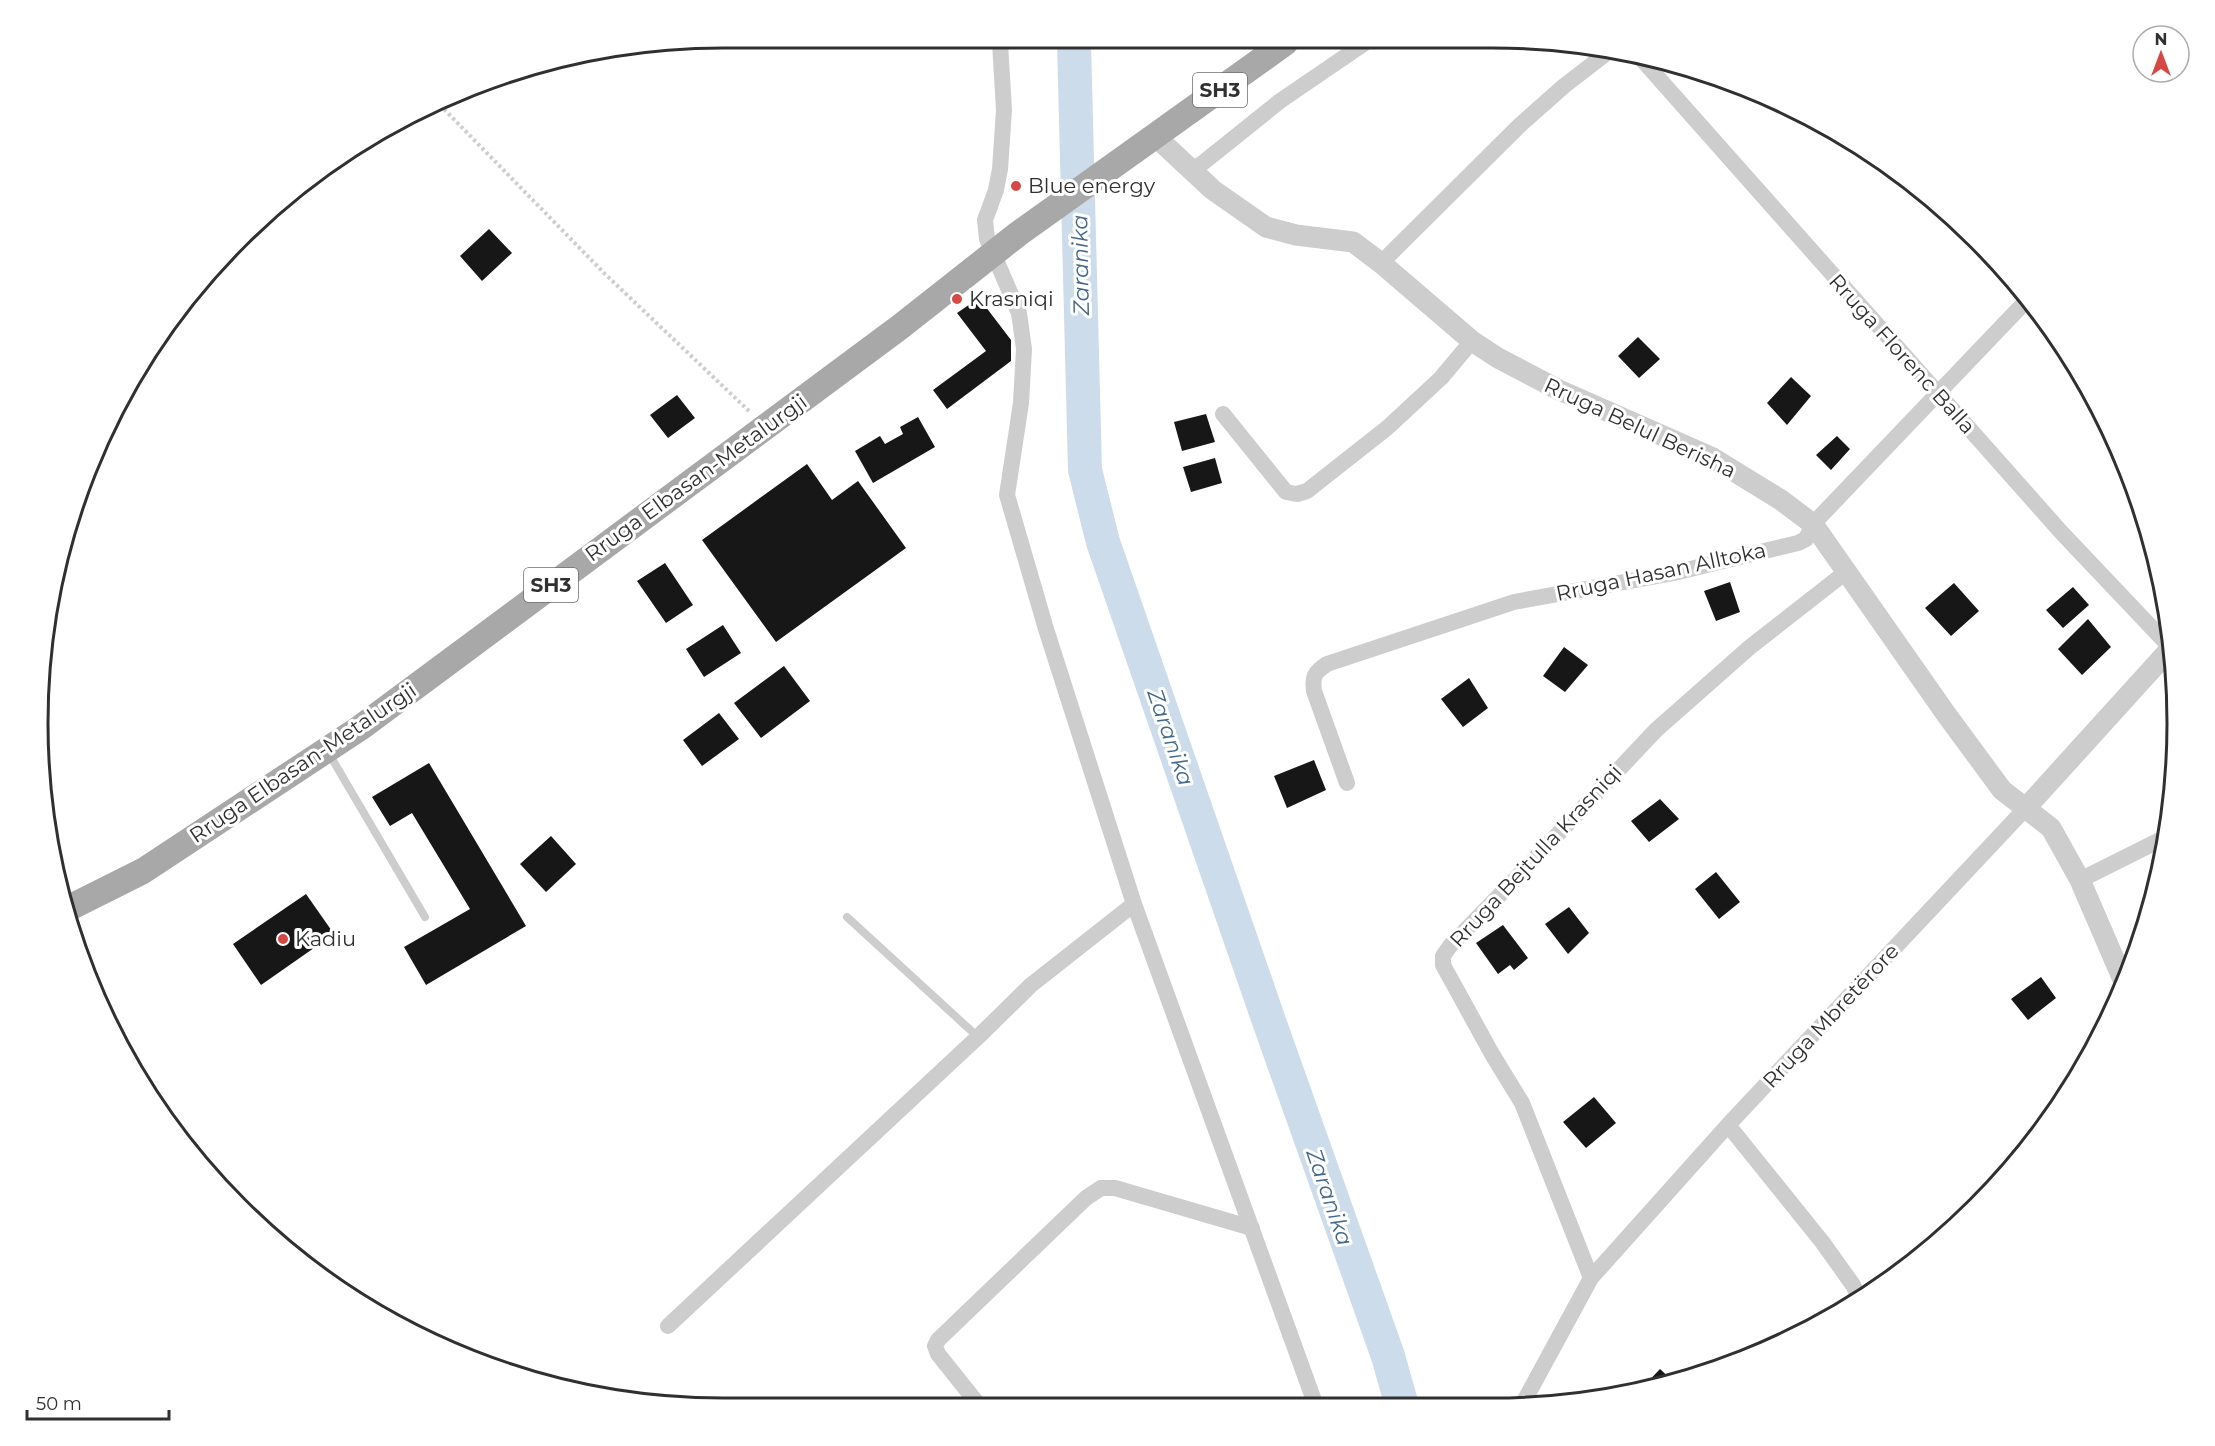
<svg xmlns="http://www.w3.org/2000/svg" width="2215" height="1446" font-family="Montserrat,sans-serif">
  <rect width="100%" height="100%" fill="#fff"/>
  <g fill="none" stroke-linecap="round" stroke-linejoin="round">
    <!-- river -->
    <path stroke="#cddcea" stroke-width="34" d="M 1074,43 L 1085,470 L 1103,542 L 1270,1024 L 1388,1356 L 1402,1406"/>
  </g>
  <!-- building -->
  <path fill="#171717" d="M 489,229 L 512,253 L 482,281 L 460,256 Z
    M 979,298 L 1011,340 L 1011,361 L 947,409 L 933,390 L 986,351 L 957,313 Z
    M 1638,337 L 1660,359 L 1639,378 L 1618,356 Z
    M 1791,377 L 1811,396 L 1787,425 L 1767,403 Z
    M 677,395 L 695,418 L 668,438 L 650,415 Z
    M 1206,414 L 1215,442 L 1182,451 L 1174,422 Z
    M 918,417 L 935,447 L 873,483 L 855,451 L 880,436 L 885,444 L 903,434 L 900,427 Z
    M 1837,436 L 1850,449 L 1831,470 L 1816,455 Z
    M 1215,458 L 1222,483 L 1191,492 L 1183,467 Z
    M 807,464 L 832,500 L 858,481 L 906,548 L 776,642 L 702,540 Z
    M 665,563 L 693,605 L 666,623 L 637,581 Z
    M 1730,582 L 1740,612 L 1716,621 L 1704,591 Z
    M 1954,583 L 1979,611 L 1951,636 L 1925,608 Z
    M 2073,587 L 2089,605 L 2063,628 L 2046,610 Z
    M 2088,619 L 2111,647 L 2082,675 L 2058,649 Z
    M 723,625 L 741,653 L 704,677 L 686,649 Z
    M 1564,647 L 1588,665 L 1565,692 L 1543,676 Z
    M 784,666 L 810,701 L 761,738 L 734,703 Z
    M 1469,678 L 1488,708 L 1463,727 L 1441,699 Z
    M 719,713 L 739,739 L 702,766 L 683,740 Z
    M 1314,760 L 1326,790 L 1287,808 L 1274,776 Z
    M 429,763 L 526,926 L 426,985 L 404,947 L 470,909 L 412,813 L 390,826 L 372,797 Z
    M 1660,799 L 1679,819 L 1649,842 L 1631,821 Z
    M 551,836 L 576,864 L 546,892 L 520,864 Z
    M 1716,872 L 1740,902 L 1719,919 L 1695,889 Z
    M 306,894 L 334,934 L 261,985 L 233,944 Z
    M 1569,907 L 1589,933 L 1568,954 L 1545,924 Z
    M 1503,925 L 1528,958 L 1514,970 L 1510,965 L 1498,974 L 1476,943 Z
    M 2041,977 L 2056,998 L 2028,1020 L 2011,999 Z
    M 1594,1097 L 1616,1123 L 1586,1148 L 1563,1122 Z
    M 1660,1369 L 1675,1383 L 1640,1390 Z"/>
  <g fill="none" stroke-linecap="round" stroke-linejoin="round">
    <!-- path -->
    <path stroke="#cdcdcd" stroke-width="4" stroke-dasharray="3 3" stroke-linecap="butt" d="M 440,105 L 605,274 L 750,412"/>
    <!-- service -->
    <path stroke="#cdcdcd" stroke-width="8" d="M 328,752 L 425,917
      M 847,917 L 978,1037"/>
    <!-- minor -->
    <path stroke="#cdcdcd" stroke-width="16" d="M 1000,43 L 1004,110 L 1000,169 L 996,190 L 985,220 L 987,239 L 1019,313 L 1024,349 L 1021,403 L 1007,495 L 1046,629 L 1134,904 L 1316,1406
      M 1638,55 L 2061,532 L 2171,648
      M 1191,171 L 1204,162 L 1280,101 L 1365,43
      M 1381,263 L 1520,125 L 1564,86 L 1612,49
      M 1223,414 L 1286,492 L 1297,494 L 1307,491 L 1387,428 L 1441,378 L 1472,341
      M 1347,783 L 1314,691 C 1312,676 1315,672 1327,664 L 1514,602 L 1674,573 L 1798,543 L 1806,539 L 1813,524 L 2029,298
      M 2080,880 L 2166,837
      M 1728,1125 L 1823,1243 L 1853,1285 L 1859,1298
      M 1591,1278 L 1522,1103 L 1492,1054 L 1443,965 L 1443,956 L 1450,946 L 1526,868 L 1656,730 L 1750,647 L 1846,572
      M 668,1326 L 978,1037 L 1031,985 L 1134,904
      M 978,1404 L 938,1354 L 935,1346 L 938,1340 L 1086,1198 L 1101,1188 L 1115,1188 L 1252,1228
      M 1521,1407 L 1591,1278 L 1728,1125 L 2025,809"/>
    <!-- tertiary -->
    <path stroke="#cdcdcd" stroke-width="21" d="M 1155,136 L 1213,190 L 1266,227 L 1296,235 L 1353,242 L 1381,263 L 1472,341 L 1498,358 L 1559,390 L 1711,457 L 1781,500 L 1813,524 L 1946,714 L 2002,790 L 2051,828 L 2080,880 L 2124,982
      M 2025,809 L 2171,648"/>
    <!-- primary -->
    <path stroke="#a8a8a8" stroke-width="26" d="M 67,909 L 143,871 L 360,728 L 900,327 L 1018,234 L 1285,43"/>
  </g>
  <!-- markers -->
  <g fill="#d64843" stroke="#fff" stroke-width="2">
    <circle cx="1016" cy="186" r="6"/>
    <circle cx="957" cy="299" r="6"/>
    <circle cx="283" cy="939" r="6"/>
  </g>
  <g text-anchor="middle" stroke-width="6" stroke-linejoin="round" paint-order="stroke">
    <!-- shield labels -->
    <g fill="#fff" stroke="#6e6e6e" stroke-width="1.5">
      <rect x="1193" y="73" width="54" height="34" rx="4.5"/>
      <rect x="524" y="568" width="54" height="34" rx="4.5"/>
    </g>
    <g font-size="20" font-weight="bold" fill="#303030">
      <text x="1220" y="97">SH3</text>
      <text x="551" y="592">SH3</text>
    </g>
    <!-- poi labels -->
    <g font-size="21" fill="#303030" stroke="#fff" text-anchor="start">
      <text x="1028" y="193">Blue energy</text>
      <text x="969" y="306">Krasniqi</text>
      <text x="295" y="946">Kadiu</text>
    </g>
    <!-- street labels -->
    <g font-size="21" fill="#303030" stroke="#fff">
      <text transform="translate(1902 354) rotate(48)" y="7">Rruga Florenc Balla</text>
      <text transform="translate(1640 428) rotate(25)" y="7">Rruga Belul Berisha</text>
      <text transform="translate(696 478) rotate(-36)" y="7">Rruga Elbasan-Metalurgji</text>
      <text transform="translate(1661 572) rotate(-12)" y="7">Rruga Hasan Alltoka</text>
      <text transform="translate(303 763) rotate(-34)" y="7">Rruga Elbasan-Metalurgji</text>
      <text transform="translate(1536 856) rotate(-47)" y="7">Rruga Bejtulla Krasniqi</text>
      <text transform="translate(1831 1016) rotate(-47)" y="7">Rruga Mbretërore</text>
    </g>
    <!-- water labels -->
    <g font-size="22" font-style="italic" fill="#44688b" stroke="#fff">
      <text transform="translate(1080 265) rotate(-91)" y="8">Zaranika</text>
      <text transform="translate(1171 737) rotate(71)" y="8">Zaranika</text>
      <text transform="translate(1330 1197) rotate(71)" y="8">Zaranika</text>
    </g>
  </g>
  <!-- crop -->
  <path d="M0 0H2215V1446H0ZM723 48H1492A675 675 0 0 1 2167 723V723A675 675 0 0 1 1492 1398H723A675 675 0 0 1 48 723V723A675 675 0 0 1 723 48Z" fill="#fff" fill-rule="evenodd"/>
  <path fill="none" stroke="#303030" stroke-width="3" d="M723 48H1492A675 675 0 0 1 2167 723V723A675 675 0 0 1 1492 1398H723A675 675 0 0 1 48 723V723A675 675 0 0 1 723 48Z"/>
  <!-- north arrow -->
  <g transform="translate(2161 54)"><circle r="28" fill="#ffffff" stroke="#acacac" stroke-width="1.5"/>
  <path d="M0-4.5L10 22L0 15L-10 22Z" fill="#d64843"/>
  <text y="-9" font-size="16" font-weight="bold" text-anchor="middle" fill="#303030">N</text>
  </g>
  <!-- scale -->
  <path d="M27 1410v9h142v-9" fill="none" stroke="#303030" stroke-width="3"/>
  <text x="36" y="1410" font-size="18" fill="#303030" stroke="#ffffff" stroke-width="4.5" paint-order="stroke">50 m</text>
</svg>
